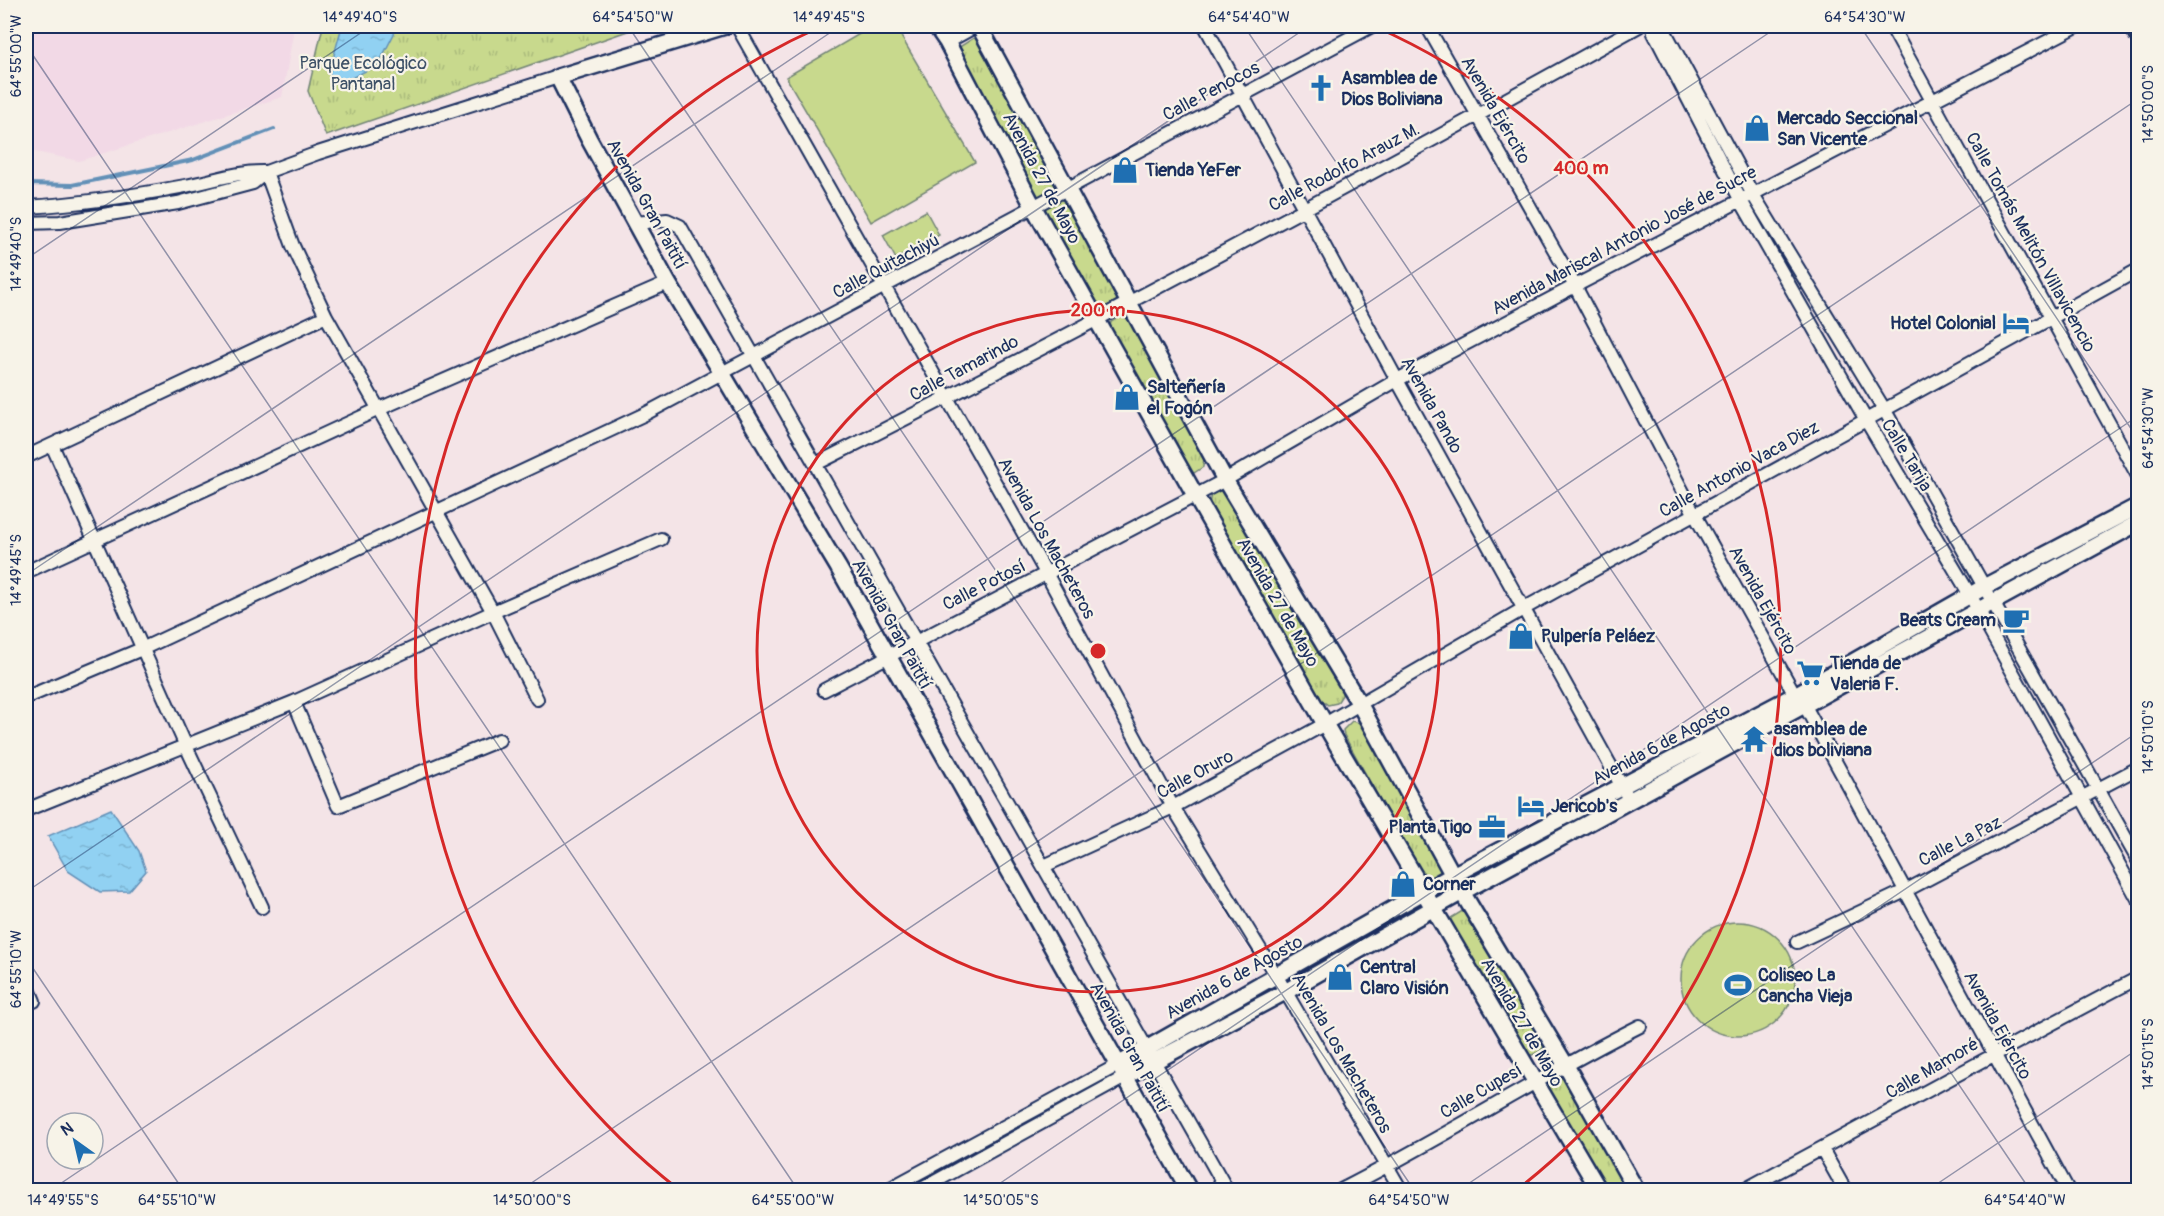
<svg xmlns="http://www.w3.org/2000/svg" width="2164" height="1216" font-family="Pangolin,sans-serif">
  <defs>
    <pattern id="park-tufts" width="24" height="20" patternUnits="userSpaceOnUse" patternTransform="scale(1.5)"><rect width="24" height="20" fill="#c8d98d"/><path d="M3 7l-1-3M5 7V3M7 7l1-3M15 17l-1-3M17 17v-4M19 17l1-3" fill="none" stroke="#abbb7c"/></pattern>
    <pattern id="water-ripples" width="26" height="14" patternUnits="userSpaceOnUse" patternTransform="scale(1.5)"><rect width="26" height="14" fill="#91d1f2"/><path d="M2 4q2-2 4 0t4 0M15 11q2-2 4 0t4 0" fill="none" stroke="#7cb4d2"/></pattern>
  </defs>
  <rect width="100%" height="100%" fill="#f4e4e7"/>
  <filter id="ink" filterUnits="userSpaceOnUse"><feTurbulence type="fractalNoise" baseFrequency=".0167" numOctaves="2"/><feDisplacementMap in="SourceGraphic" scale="12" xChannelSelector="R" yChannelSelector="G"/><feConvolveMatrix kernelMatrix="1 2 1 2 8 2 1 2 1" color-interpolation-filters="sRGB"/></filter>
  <g filter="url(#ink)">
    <!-- built -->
    <path fill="#f2d9e6" d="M 26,26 L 280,26 L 294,28 L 282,97 L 79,161 L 26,150 Z"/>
    <!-- grass -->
    <path fill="#c8d98d" stroke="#728476" stroke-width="1.5" d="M 873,26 L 895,26 L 975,162 L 871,222 L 786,77 Z
      M 926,211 L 939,235 L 896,259 L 883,235 Z
      M1681 979a57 57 0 1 1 114 0a57 57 0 1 1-114 0Z"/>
    <!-- park -->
    <path fill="url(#park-tufts)" stroke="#728476" stroke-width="1.5" d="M 323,26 L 642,26 L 326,136 L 308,91 Z
      M 980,34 L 1061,188 L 1035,199 L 953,51 Z
      M 1066,196 L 1119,299 L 1098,312 L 1040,209 Z
      M 1119,317 L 1129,318 L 1204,457 L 1203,467 L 1194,473 L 1184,469 L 1109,330 L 1111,322 Z
      M 1218,489 L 1224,489 L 1342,687 L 1342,695 L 1337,703 L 1328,705 L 1320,699 L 1209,504 L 1211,494 Z
      M 1352,721 L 1359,723 L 1447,872 L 1427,884 L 1344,735 L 1343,730 Z
      M 1464,910 L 1547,1043 C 1542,1051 1533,1057 1524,1055 L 1450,921 L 1451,918 Z
      M 1562,1077 L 1566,1077 L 1629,1190 L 1605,1190 L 1545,1088 Z"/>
    <!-- water -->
    <path fill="url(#water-ripples)" stroke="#6290b7" stroke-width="1.5" d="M 342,26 L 398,26 L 378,65 L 337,85 L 329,73 Z
      M 111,809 L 139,851 L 146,871 L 129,891 L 100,892 L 68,871 L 48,836 Z"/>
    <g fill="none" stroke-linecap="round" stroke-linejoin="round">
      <!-- stream -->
      <path stroke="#6290b7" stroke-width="4" d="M 26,184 L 72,185 L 193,160 L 274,129"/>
      <defs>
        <path id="minor" d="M 737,26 L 1046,573 L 1173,807 L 1277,977 L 1401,1190
          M 1205,26 L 1397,380 L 1630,801
          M 1427,26 L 1575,286 L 1695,515 L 1795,695 L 1805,706 L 2068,1190
          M 1653,26 L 1654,33 L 1740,199 L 1866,420 L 1970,595 L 2138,899
          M 1662,26 L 1752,193 L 1884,409 L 2138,860
          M 1891,26 L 2138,476
          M 947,42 L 976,26
          M 266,172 L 293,246 L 326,316 L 493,612 L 661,539
          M 26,207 C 80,204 132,196 185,186 C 213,181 238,171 266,172
          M 26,223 L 60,222 L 178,203 L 253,183 L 266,172 L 318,153 L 558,77
          M 635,223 L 667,220 L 680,226 L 1227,1190
          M 52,445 L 185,744 L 262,907
          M 26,457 L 326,316
          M 816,464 C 1094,324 1367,177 1639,26
          M 26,572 L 379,409 L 668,283
          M 824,690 L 1225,480 L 1397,380 L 1575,286 L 2077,26
          M 32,695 L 144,648 L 645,414 L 1372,26
          M 294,702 L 493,612 L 537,699
          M 26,810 L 294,702 L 338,806 L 499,740
          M 1044,866 L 1173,807 L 1325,724 L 1523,609 L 2138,270
          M 1797,942 L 1905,891 L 2138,768
          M 26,982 L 34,1001
          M 1822,1149 L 1845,1190
          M 887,1190 L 1118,1065
          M 920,1190 L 1125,1077
          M 1341,1190 C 1442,1139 1538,1077 1640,1026
          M 1744,1190 C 1875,1120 2006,1047 2138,978"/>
        <path id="major" d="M 725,26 L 558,77 L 589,139 L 668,283 L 838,567 L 1189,1190
          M 936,26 L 947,42 L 1033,206 L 1195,495 L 1325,724 L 1599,1190
          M 979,26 L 1225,480 L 1359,703 L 1462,892 L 1565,1064 L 1636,1190
          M 2133,26 L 2138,36
          M 1118,1065 L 1453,875 L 1795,695 L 1986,586 L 2138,506
          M 1125,1077 L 1285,992 L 1462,892 L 2138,523"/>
      </defs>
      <!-- minor casing -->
      <use href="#minor" stroke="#1b2f5e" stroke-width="16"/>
      <!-- major casing -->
      <use href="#major" stroke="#1b2f5e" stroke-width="20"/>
      <!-- minor -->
      <use href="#minor" stroke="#f7f3e8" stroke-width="12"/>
      <!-- major -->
      <use href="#major" stroke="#f7f3e8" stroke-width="15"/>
    </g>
  </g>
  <!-- ticks -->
  <path fill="none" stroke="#1b2f5e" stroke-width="1.5" stroke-opacity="0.45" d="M 628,26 L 1414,1190M 1244,26 L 2030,1190M 1860,26 L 2138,439M 26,45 L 798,1190M 26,259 L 371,26M 26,575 L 840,26M 26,892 L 1309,26M 26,958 L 183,1190M 51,1190 L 1779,26M 521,1190 L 2138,99M 990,1190 L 2138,416M 1459,1190 L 2138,732M 1928,1190 L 2138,1049"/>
  <!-- distance rings -->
  <g fill="none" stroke="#d62828" stroke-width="3">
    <circle cx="1098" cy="651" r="341"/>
    <path d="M678 1189A683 683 0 0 1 820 27M1376 27A683 683 0 0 1 1518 1189"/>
  </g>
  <!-- icons -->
  <defs>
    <symbol id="church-bare" viewBox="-9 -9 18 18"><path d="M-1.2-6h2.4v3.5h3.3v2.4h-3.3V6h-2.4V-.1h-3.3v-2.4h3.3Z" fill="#1f6fb2" stroke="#f7f3e8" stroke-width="2.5" paint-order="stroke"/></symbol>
    <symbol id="shop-bare" viewBox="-9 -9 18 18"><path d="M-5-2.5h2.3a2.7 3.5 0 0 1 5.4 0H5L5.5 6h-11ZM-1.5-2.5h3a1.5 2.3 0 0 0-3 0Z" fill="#1f6fb2" stroke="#f7f3e8" stroke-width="2.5" paint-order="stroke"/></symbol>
    <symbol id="hotel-bare" viewBox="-9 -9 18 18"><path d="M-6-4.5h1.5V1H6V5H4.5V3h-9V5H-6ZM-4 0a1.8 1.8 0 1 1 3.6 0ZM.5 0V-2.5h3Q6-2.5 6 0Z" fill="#1f6fb2" stroke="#f7f3e8" stroke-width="2.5" paint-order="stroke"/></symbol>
    <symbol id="cafe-bare" viewBox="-9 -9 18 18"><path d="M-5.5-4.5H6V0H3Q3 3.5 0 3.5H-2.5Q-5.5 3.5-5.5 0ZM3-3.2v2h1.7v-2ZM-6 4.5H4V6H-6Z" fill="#1f6fb2" stroke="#f7f3e8" stroke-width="2.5" paint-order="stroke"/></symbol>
    <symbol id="supermarket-bare" viewBox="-9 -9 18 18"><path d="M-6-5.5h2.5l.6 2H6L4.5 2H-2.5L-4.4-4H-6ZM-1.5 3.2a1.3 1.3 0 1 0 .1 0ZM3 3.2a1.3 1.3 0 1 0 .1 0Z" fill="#1f6fb2" stroke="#f7f3e8" stroke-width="2.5" paint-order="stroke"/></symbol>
    <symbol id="temple-bare" viewBox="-9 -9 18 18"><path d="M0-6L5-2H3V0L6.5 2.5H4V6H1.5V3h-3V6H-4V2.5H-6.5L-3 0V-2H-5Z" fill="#1f6fb2" stroke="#f7f3e8" stroke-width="2.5" paint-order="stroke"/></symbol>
    <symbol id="office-bare" viewBox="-9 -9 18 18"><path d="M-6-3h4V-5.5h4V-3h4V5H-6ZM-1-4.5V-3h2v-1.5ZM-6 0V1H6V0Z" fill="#1f6fb2" stroke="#f7f3e8" stroke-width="2.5" paint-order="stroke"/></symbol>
    <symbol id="stadium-bare" viewBox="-9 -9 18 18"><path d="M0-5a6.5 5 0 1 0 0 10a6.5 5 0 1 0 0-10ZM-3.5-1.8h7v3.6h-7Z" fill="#1f6fb2" stroke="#f7f3e8" stroke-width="2.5" paint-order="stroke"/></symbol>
  </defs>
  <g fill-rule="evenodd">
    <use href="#church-bare" x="1302" y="69" width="38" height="38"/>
    <use href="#shop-bare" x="1738" y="109" width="38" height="38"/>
    <use href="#shop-bare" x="1106" y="151" width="38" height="38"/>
    <use href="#hotel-bare" x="1997" y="304" width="38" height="38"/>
    <use href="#shop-bare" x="1108" y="378" width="38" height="38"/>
    <use href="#cafe-bare" x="1997" y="601" width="38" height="38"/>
    <use href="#shop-bare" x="1502" y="617" width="38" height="38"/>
    <use href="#supermarket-bare" x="1791" y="654" width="38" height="38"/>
    <use href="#temple-bare" x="1735" y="720" width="38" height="38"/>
    <use href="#hotel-bare" x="1512" y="787" width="38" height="38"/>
    <use href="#office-bare" x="1473" y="808" width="38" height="38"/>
    <use href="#shop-bare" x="1384" y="865" width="38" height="38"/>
    <use href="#shop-bare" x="1321" y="958" width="38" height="38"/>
    <use href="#stadium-bare" x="1719" y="966" width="38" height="38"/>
  </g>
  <g text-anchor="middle" stroke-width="4.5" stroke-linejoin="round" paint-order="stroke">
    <!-- park labels -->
    <g font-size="18" fill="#3e5167" stroke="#f7f3e8">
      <text x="363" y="69">Parque Ecológico<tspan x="363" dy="21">Pantanal</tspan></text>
    </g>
    <!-- poi labels -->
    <g font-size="18" font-weight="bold" fill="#1b2f5e" stroke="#f7f3e8" text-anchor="start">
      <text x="1341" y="84">Asamblea de<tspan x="1341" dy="21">Dios Boliviana</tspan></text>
      <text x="1777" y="124">Mercado Seccional<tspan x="1777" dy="21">San Vicente</tspan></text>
      <text x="1145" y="176">Tienda YeFer</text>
      <text x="1996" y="329" text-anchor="end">Hotel Colonial</text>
      <text x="1147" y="393">Salteñería<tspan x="1147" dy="21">el Fogón</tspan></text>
      <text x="1996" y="626" text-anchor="end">Beats Cream</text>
      <text x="1541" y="642">Pulpería Peláez</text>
      <text x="1830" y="669">Tienda de<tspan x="1830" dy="21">Valeria F.</tspan></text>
      <text x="1774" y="735">asamblea de<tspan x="1774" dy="21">dios boliviana</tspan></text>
      <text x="1551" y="812">Jericob's</text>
      <text x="1472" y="833" text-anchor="end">Planta Tigo</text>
      <text x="1423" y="890">Corner</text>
      <text x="1360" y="973">Central<tspan x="1360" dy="21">Claro Visión</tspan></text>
      <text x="1758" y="981">Coliseo La<tspan x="1758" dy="21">Cancha Vieja</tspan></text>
    </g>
    <!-- street labels -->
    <g font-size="18" fill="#1b2f5e" stroke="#f7f3e8">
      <text transform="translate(1211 91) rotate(-28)" y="6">Calle Penocos</text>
      <text transform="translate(1496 110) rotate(60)" y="6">Avenida Ejército</text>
      <text transform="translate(1344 167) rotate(-28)" y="6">Calle Rodolfo Arauz M.</text>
      <text transform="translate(1042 178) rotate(62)" y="6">Avenida 27 de Mayo</text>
      <text transform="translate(647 204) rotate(61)" y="6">Avenida Gran Paitití</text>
      <text transform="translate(1624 240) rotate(-28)" y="6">Avenida Mariscal Antonio José de Sucre</text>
      <text transform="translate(2031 242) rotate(61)" y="6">Calle Tomás Melitón Villavicencio</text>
      <text transform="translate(886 266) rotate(-28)" y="6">Calle Quitachiyú</text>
      <text transform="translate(964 368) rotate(-28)" y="6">Calle Tamarindo</text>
      <text transform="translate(1432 405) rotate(61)" y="6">Avenida Pando</text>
      <text transform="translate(1907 455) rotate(59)" y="6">Calle Tarija</text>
      <text transform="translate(1739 469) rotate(-29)" y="6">Calle Antonio Vaca Diez</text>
      <text transform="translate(1047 538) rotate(61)" y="6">Avenida Los Macheteros</text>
      <text transform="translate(984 585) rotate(-27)" y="6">Calle Potosí</text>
      <text transform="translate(1763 600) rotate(61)" y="6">Avenida Ejército</text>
      <text transform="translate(1278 602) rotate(60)" y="6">Avenida 27 de Mayo</text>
      <text transform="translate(892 624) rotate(61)" y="6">Avenida Gran Paitití</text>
      <text transform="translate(1661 744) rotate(-28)" y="6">Avenida 6 de Agosto</text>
      <text transform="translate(1195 774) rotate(-28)" y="6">Calle Oruro</text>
      <text transform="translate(1960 841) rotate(-27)" y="6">Calle La Paz</text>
      <text transform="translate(1234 977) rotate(-29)" y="6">Avenida 6 de Agosto</text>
      <text transform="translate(1522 1022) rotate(60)" y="6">Avenida 27 de Mayo</text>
      <text transform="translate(1998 1025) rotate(61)" y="6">Avenida Ejército</text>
      <text transform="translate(1130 1047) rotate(61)" y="6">Avenida Gran Paitití</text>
      <text transform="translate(1342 1053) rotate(60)" y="6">Avenida Los Macheteros</text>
      <text transform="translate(1932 1068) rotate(-30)" y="6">Calle Mamoré</text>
      <text transform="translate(1481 1091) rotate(-30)" y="6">Calle Cupesí</text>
    </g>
  </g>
  <circle cx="1098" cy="651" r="9" fill="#d62828" stroke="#f7f3e8" stroke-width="3"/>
  <g font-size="18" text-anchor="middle" font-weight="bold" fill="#d62828" stroke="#f7f3e8" stroke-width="4.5" stroke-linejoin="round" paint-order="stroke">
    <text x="1581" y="174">400 m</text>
    <text x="1098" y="316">200 m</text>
  </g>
  <!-- margin -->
  <rect width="2164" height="1216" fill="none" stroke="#f7f3e8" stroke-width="66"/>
  <!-- north arrow -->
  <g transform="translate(75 1141) rotate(326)"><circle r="28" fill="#f7f3e8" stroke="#9fa5b1" stroke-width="1.5"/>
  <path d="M0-4.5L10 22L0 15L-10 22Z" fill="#1f6fb2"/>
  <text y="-9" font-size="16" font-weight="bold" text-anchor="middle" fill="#1b2f5e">N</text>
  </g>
  <rect x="33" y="33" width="2098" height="1150" fill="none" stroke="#1b2f5e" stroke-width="2"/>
  <g font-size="15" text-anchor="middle" fill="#1b2f5e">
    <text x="360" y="22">14°49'40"S</text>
    <text x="633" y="22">64°54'50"W</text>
    <text x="829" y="22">14°49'45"S</text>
    <text x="1249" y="22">64°54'40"W</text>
    <text x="1865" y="22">64°54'30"W</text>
    <text transform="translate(16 56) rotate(-90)" y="5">64°55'00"W</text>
    <text transform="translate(2148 104) rotate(-90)" y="5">14°50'00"S</text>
    <text transform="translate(16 254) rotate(-90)" y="5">14°49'40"S</text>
    <text transform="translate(2148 428) rotate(-90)" y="5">64°54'30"W</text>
    <text transform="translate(16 570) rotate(-90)" y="5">14°49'45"S</text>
    <text transform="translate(2148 737) rotate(-90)" y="5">14°50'10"S</text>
    <text transform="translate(16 969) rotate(-90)" y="5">64°55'10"W</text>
    <text transform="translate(2148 1054) rotate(-90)" y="5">14°50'15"S</text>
    <text x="63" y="1205">14°49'55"S</text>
    <text x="177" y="1205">64°55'10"W</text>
    <text x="532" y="1205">14°50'00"S</text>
    <text x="793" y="1205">64°55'00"W</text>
    <text x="1001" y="1205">14°50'05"S</text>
    <text x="1409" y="1205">64°54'50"W</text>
    <text x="2025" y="1205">64°54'40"W</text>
  </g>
</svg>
